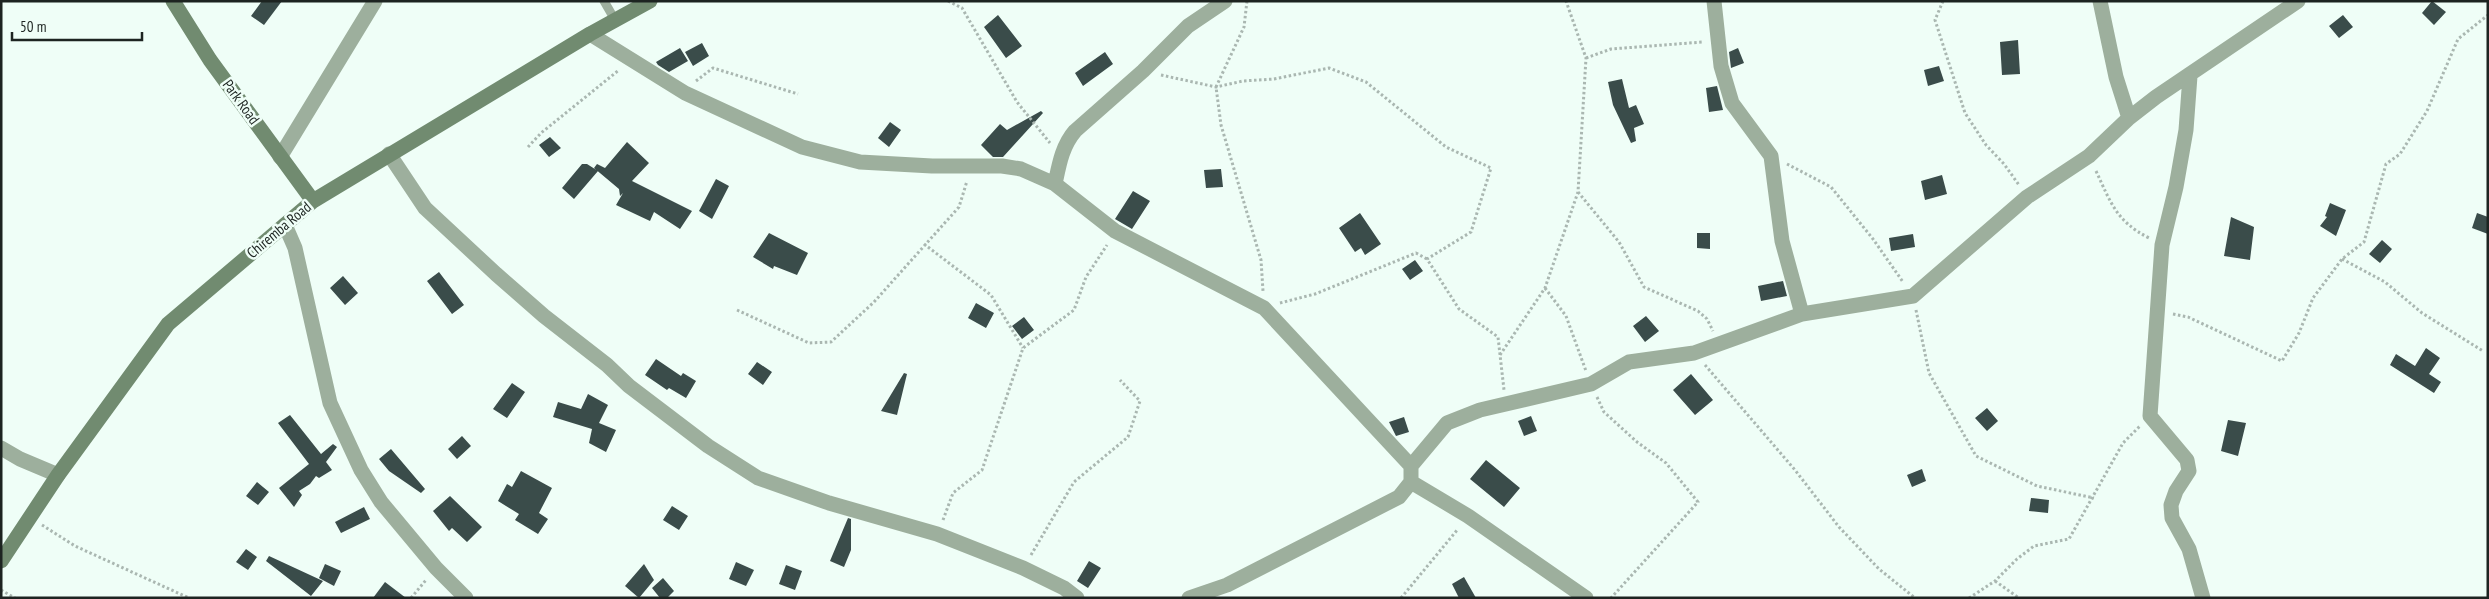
<svg xmlns="http://www.w3.org/2000/svg" width="2489" height="599" font-family="'PT Sans Narrow',sans-serif">
  <rect width="100%" height="100%" fill="#effef7"/>
  <!-- building -->
  <path fill="#3a4c4a" d="M 262,1 L 282,1 L 264,25 L 251,16 Z
    M 2432,1 L 2446,12 L 2434,25 L 2422,13 Z
    M 998,15 L 1022,46 L 1006,58 L 984,27 Z
    M 2343,15 L 2353,27 L 2339,38 L 2329,26 Z
    M 2018,40 L 2020,74 L 2002,75 L 2000,42 Z
    M 702,43 L 709,56 L 693,66 L 685,52 Z
    M 680,48 L 688,61 L 669,72 L 658,65 L 656,62 Z
    M 1738,48 L 1744,63 L 1731,68 L 1729,52 Z
    M 1105,52 L 1113,64 L 1083,86 L 1075,73 Z
    M 1939,66 L 1944,81 L 1928,86 L 1924,70 Z
    M 1622,79 L 1629,108 L 1636,105 L 1644,124 L 1634,128 L 1636,141 L 1631,143 L 1613,105 L 1608,82 Z
    M 1717,86 L 1723,110 L 1709,112 L 1706,88 Z
    M 1041,111 L 1043,113 L 1003,157 L 993,157 L 981,145 L 1000,124 L 1007,130 Z
    M 890,122 L 901,130 L 889,147 L 878,138 Z
    M 550,137 L 561,148 L 549,157 L 539,145 Z
    M 627,142 L 649,163 L 632,181 L 692,211 L 680,229 L 654,212 L 650,221 L 616,205 L 623,193 L 620,196 L 619,189 L 594,168 L 597,164 L 605,168 Z
    M 582,164 L 587,164 L 598,171 L 574,199 L 562,188 Z
    M 1221,169 L 1223,187 L 1206,188 L 1204,170 Z
    M 1942,175 L 1947,194 L 1925,200 L 1921,181 Z
    M 716,179 L 729,186 L 712,219 L 699,211 Z
    M 1133,191 L 1150,201 L 1132,229 L 1115,219 Z
    M 2330,203 L 2346,210 L 2336,236 L 2320,226 L 2327,217 L 2325,216 Z
    M 1360,213 L 1381,244 L 1365,255 L 1361,248 L 1355,252 L 1339,228 Z
    M 2477,213 L 2488,217 L 2488,234 L 2472,228 Z
    M 2231,217 L 2254,227 L 2250,260 L 2224,256 Z
    M 769,233 L 808,253 L 797,275 L 774,266 L 773,269 L 753,257 Z
    M 1697,233 L 1710,233 L 1710,249 L 1697,248 Z
    M 1913,234 L 1915,247 L 1891,251 L 1889,238 Z
    M 2382,240 L 2392,249 L 2380,263 L 2369,254 Z
    M 1415,260 L 1423,271 L 1410,280 L 1402,269 Z
    M 439,272 L 464,305 L 452,314 L 427,281 Z
    M 343,276 L 358,293 L 345,305 L 330,288 Z
    M 1783,281 L 1787,296 L 1761,301 L 1758,286 Z
    M 976,303 L 994,313 L 986,328 L 968,318 Z
    M 1646,316 L 1659,331 L 1645,342 L 1633,326 Z
    M 1024,317 L 1034,330 L 1022,339 L 1012,326 Z
    M 2426,348 L 2440,358 L 2429,374 L 2441,382 L 2434,393 L 2390,365 L 2396,354 L 2415,366 Z
    M 656,359 L 681,376 L 683,373 L 696,381 L 686,398 L 669,388 L 667,390 L 645,375 Z
    M 757,362 L 772,372 L 763,385 L 748,374 Z
    M 904,373 L 907,374 L 897,415 L 881,411 Z
    M 1691,374 L 1713,400 L 1695,415 L 1673,390 Z
    M 512,383 L 525,392 L 507,418 L 493,409 Z
    M 588,394 L 608,405 L 599,423 L 616,430 L 606,452 L 589,443 L 592,429 L 553,417 L 558,402 L 581,409 Z
    M 1987,408 L 1998,421 L 1987,431 L 1975,418 Z
    M 290,415 L 321,454 L 333,444 L 337,447 L 326,462 L 332,470 L 319,478 L 316,476 L 310,484 L 299,491 L 302,495 L 294,507 L 279,488 L 309,464 L 278,423 Z
    M 1531,416 L 1537,431 L 1524,436 L 1518,421 Z
    M 1404,417 L 1409,432 L 1396,436 L 1389,422 Z
    M 2228,420 L 2246,423 L 2238,456 L 2221,451 Z
    M 462,436 L 471,446 L 457,459 L 448,449 Z
    M 391,449 L 425,489 L 421,493 L 389,471 L 379,459 Z
    M 1486,460 L 1520,488 L 1504,507 L 1470,479 Z
    M 1922,469 L 1926,481 L 1912,487 L 1907,475 Z
    M 521,471 L 552,488 L 539,513 L 548,519 L 538,534 L 515,520 L 519,514 L 498,501 L 507,484 L 512,487 Z
    M 257,482 L 269,492 L 258,505 L 246,496 Z
    M 450,496 L 482,527 L 467,542 L 452,528 L 449,531 L 433,511 Z
    M 2031,498 L 2049,500 L 2048,513 L 2029,511 Z
    M 672,506 L 688,516 L 679,530 L 663,520 Z
    M 364,507 L 370,519 L 341,533 L 335,522 Z
    M 848,518 L 851,519 L 851,550 L 844,567 L 830,561 Z
    M 246,549 L 257,557 L 248,570 L 236,562 Z
    M 269,556 L 323,581 L 311,596 L 266,561 Z
    M 1089,561 L 1101,568 L 1088,588 L 1077,581 Z
    M 736,562 L 754,570 L 746,586 L 729,579 Z
    M 325,564 L 341,571 L 334,586 L 319,578 Z
    M 644,564 L 654,580 L 639,598 L 625,586 Z
    M 786,565 L 802,571 L 795,590 L 779,584 Z
    M 1464,577 L 1476,598 L 1459,598 L 1452,584 Z
    M 663,578 L 674,591 L 667,598 L 660,598 L 652,588 Z
    M 385,582 L 406,598 L 373,598 Z"/>
  <g fill="none" stroke-linecap="round" stroke-linejoin="round">
    <!-- path -->
    <path stroke="#aab7b1" stroke-width="3" stroke-dasharray="2.5 2.5" stroke-linecap="butt" d="M 948,1 L 962,8 L 1017,102 L 1050,143
      M 1247,1 L 1244,27 L 1216,87 L 1221,125 L 1261,260 L 1263,291
      M 1943,1 L 1935,20 L 1965,113 L 1986,145 L 2004,164 L 2019,185
      M 1586,58 L 1611,49 L 1703,42
      M 1161,75 L 1216,87 L 1243,81 L 1274,79 L 1329,68 L 1366,82 L 1446,147 L 1491,168 L 1471,232 L 1427,259 L 1459,309 L 1498,337 L 1504,390
      M 696,81 L 713,68 L 798,94
      M 528,147 L 541,133 L 619,70
      M 1787,164 L 1831,187 L 1873,239 L 1903,282
      M 2096,171 C 2111,203 2116,221 2149,238
      M 1578,192 L 1619,242 L 1644,287 L 1698,311 L 1707,319 L 1713,331
      M 924,244 L 991,295 L 1023,348
      M 2342,259 L 2385,282 L 2422,313 L 2483,351
      M 1545,288 L 1566,316 L 1586,371
      M 1280,303 L 1315,294 L 1416,253 L 1427,259
      M 737,310 L 809,343 L 831,342 L 874,302 L 959,207 L 967,181
      M 1916,310 L 1929,373 L 1976,456 L 2037,486 L 2094,498
      M 2173,314 L 2188,317 L 2282,361 L 2299,333 L 2313,298 L 2342,259 L 2364,242 L 2386,164 L 2400,154 L 2427,111 L 2458,39 L 2488,15
      M 1500,355 L 1545,288 L 1578,192 L 1586,58 L 1566,1
      M 1705,365 L 1795,470 L 1839,527 L 1879,569 L 1915,598
      M 1597,397 L 1604,412 L 1637,442 L 1666,463 L 1698,502 L 1611,598
      M 943,520 L 953,493 L 982,470 L 1023,348 L 1074,310 L 1086,277 L 1107,245
      M 42,525 L 75,546 L 189,598
      M 1031,555 L 1074,482 L 1128,437 L 1140,401 L 1120,380
      M 1995,581 L 2019,598
      M 1,590 L 15,598
      M 411,598 L 426,580
      M 1401,598 L 1458,529
      M 1969,598 L 1995,581 L 2017,559 L 2034,546 L 2069,539 L 2123,443 L 2140,426"/>
    <!-- lane -->
    <path stroke="#9daf9d" stroke-width="9" d="M 604,1 L 615,20"/>
    <!-- street -->
    <path stroke="#9daf9d" stroke-width="15" d="M 1714,1 L 1721,66 L 1732,103 L 1771,156 L 1782,241 L 1802,314
      M 2100,1 L 2116,77 L 2129,118
      M 590,34 L 685,93 L 802,147 L 860,162 L 932,166 L 1002,166 L 1021,169 L 1055,184 L 1115,231 L 1264,308 L 1411,466
      M 2190,76 L 2186,130 L 2176,187 L 2162,245 L 2150,416 L 2187,460 L 2189,471 L 2176,491 L 2171,505 L 2172,518 L 2189,549 L 2203,598
      M 389,154 L 425,208 L 496,274 L 544,316 L 607,365 L 629,386 L 708,446 L 758,478 L 829,503 L 937,534 L 1023,568 L 1064,588 L 1077,598
      M 280,157 L 375,1
      M 1055,184 C 1059,165 1062,146 1075,131 L 1143,71 L 1188,26 L 1225,1
      M 285,225 L 295,248 L 330,403 L 361,470 L 381,502 L 436,568 L 466,598
      M 1,448 L 20,459 L 58,475
      M 1411,482 L 1468,516 L 1586,598
      M 1189,598 L 1227,585 L 1399,497 L 1411,482 L 1411,466 L 1447,423 L 1480,410 L 1591,384 L 1629,362 L 1694,353 L 1802,314 L 1913,296 L 2027,197 L 2089,156 L 2129,118 L 2156,97 L 2298,1"/>
    <!-- secondary -->
    <path stroke="#718b70" stroke-width="15" d="M 173,1 L 210,60 L 313,201
      M 1,561 L 58,475 L 168,324 L 313,201 L 590,34 L 650,1"/>
  </g>
  <g text-anchor="middle" stroke-width="5" stroke-linejoin="round" paint-order="stroke">
    <!-- street labels -->
    <g font-size="15" fill="#1d2421" stroke="#effef7">
      <text transform="translate(241 102) rotate(54)" y="5">Park Road</text>
      <text transform="translate(279 230) rotate(-40)" y="5">Chiremba Road</text>
    </g>
  </g>
  <!-- border -->
  <rect width="2489" height="599" fill="none" stroke="#1d2421" stroke-width="5"/>
  <!-- scale -->
  <path d="M12 32v8h130v-8" fill="none" stroke="#1d2421" stroke-width="2.5"/>
  <text x="20" y="32" font-size="15" fill="#1d2421" stroke="#effef7" stroke-width="4" paint-order="stroke">50 m</text>
</svg>
